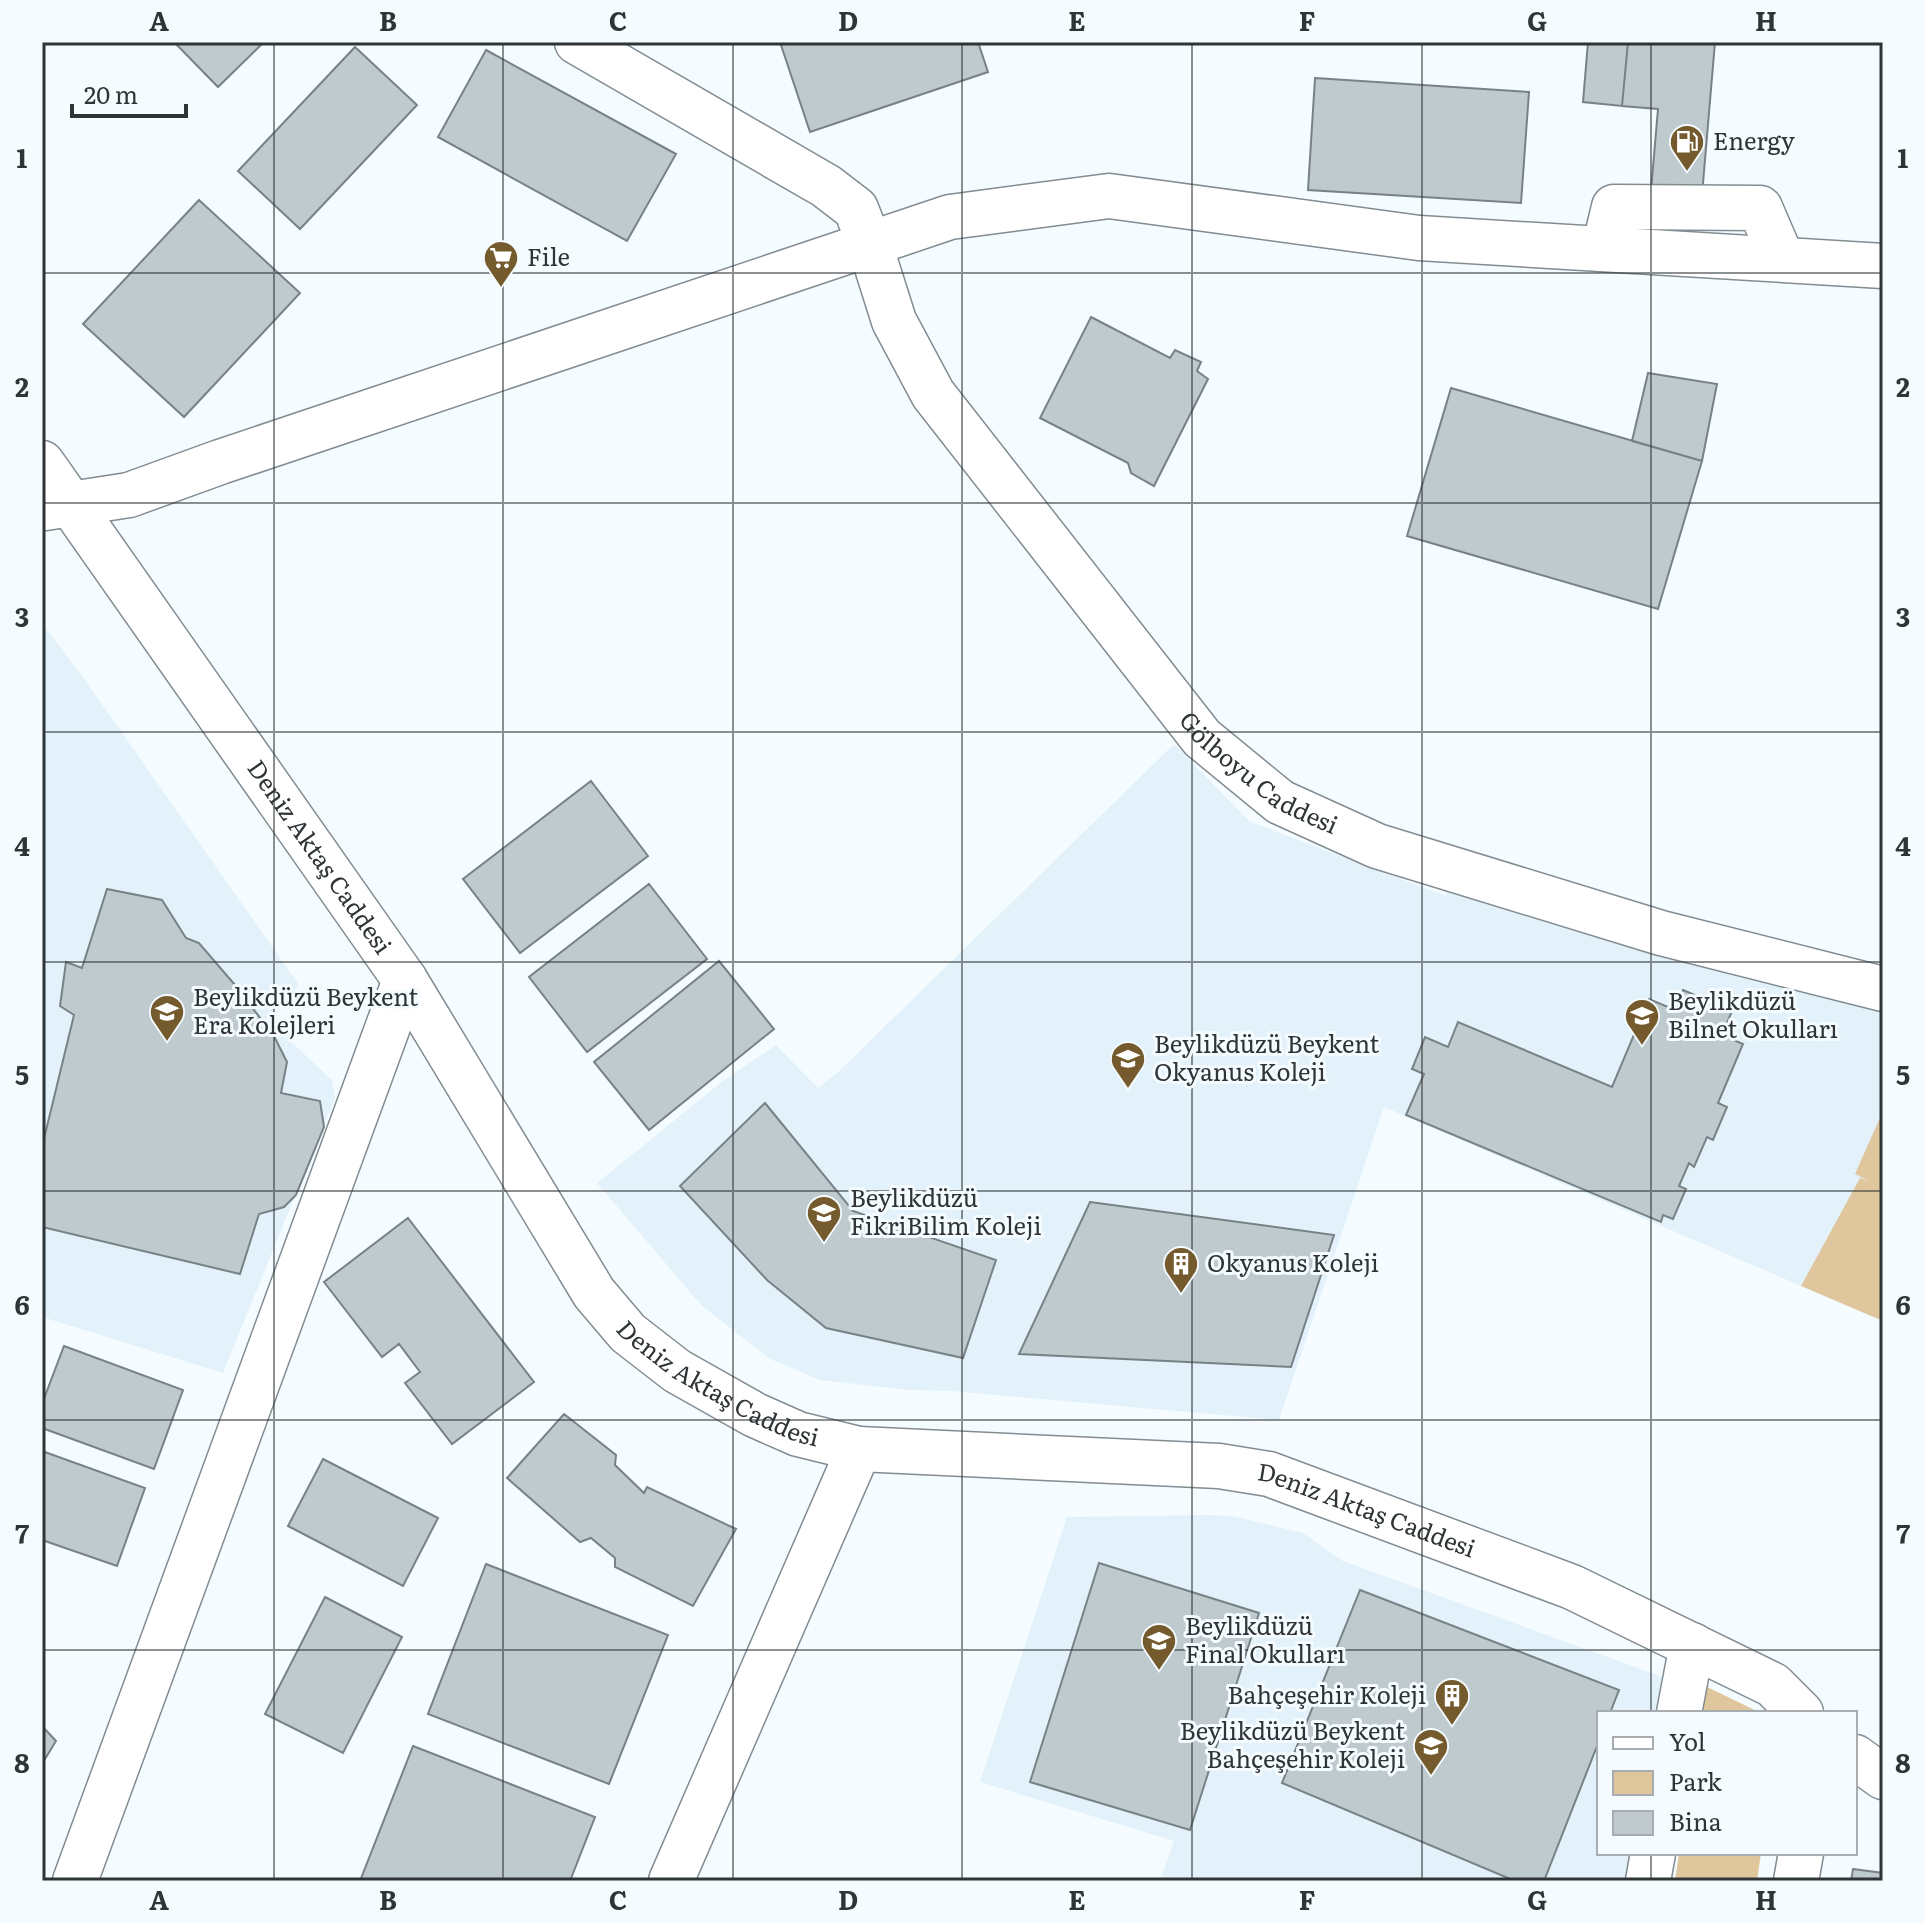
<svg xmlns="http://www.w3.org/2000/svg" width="1925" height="1923" font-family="Literata,serif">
  <rect width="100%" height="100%" fill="#f5fcff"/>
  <!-- built -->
  <path fill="#e3f2fa" d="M 42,623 L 85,680 L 299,985 L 267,1019 L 332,1080 L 335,1098 L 223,1373 L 42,1317 Z
    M 1174,744 L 1249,821 L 1446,896 L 1450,867 L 1883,988 L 1883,1321 L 1384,1107 L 1279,1420 L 951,1391 L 909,1390 L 820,1380 L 770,1359 L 702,1306 L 597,1183 L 724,1080 L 776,1045 L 818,1088 L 837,1073 Z
    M 1206,1515 L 1232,1516 L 1303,1533 L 1343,1561 L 1685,1685 L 1679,1713 L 1599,1713 L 1599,1853 L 1653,1853 L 1648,1881 L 1160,1881 L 1174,1841 L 980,1782 L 1067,1517 Z"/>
  <!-- green -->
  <path fill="#dfc69d" d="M 1883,1111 L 1883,1321 L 1801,1286 L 1860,1178 L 1869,1181 L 1855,1174 Z
    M 1703,1685 L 1761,1713 L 1699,1713 Z
    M 1679,1853 L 1761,1853 L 1757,1881 L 1675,1881 Z"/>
  <!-- building -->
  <path fill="#bfcacf" stroke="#778286" stroke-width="2" d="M 174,42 L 264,42 L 218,87 Z
    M 780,42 L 978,42 L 988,72 L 810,132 Z
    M 1588,42 L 1628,42 L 1622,106 L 1583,102 Z
    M 1628,42 L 1715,42 L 1701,207 L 1650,202 L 1658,109 L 1622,106 Z
    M 355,47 L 417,105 L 300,229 L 238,171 Z
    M 486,50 L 676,154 L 627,241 L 438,137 Z
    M 1315,78 L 1529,92 L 1521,203 L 1308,190 Z
    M 199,200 L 300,293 L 184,417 L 83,324 Z
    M 1091,317 L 1170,358 L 1175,350 L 1201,362 L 1197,371 L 1208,379 L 1154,486 L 1131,473 L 1128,463 L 1040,418 Z
    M 1648,373 L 1717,384 L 1702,461 L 1632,441 Z
    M 1451,388 L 1702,461 L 1658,609 L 1407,536 Z
    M 591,781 L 648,856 L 520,953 L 463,879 Z
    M 649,884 L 707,959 L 587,1052 L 529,977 Z
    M 107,889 L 162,900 L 186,938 L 199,943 L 235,985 L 274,1036 L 287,1062 L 281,1093 L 320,1101 L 324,1127 L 296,1195 L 284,1207 L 259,1214 L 240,1274 L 42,1227 L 42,1147 L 74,1015 L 60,1006 L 66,962 L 82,968 Z
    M 719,961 L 774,1029 L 649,1130 L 594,1062 Z
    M 1683,990 L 1732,1011 L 1722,1035 L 1743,1044 L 1718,1103 L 1727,1107 L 1713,1140 L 1707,1137 L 1694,1167 L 1689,1163 L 1679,1186 L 1686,1189 L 1673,1219 L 1663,1215 L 1661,1222 L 1406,1115 L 1424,1074 L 1412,1069 L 1425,1037 L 1448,1047 L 1458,1022 L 1612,1087 L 1649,999 L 1675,1010 Z
    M 765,1103 L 853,1211 L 996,1260 L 963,1358 L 826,1328 L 767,1280 L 680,1186 Z
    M 1090,1202 L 1334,1235 L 1291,1367 L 1019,1354 Z
    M 408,1218 L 534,1382 L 452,1444 L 405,1383 L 420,1372 L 399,1344 L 382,1357 L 324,1282 Z
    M 64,1346 L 183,1390 L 154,1469 L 42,1428 L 42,1404 Z
    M 564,1414 L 616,1455 L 615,1465 L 644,1493 L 647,1487 L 736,1529 L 693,1606 L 615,1567 L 615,1558 L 591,1538 L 580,1542 L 507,1478 Z
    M 42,1451 L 145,1488 L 117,1566 L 42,1540 Z
    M 323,1459 L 438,1518 L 403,1586 L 288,1526 Z
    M 1099,1563 L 1259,1613 L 1190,1830 L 1030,1782 Z
    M 486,1564 L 668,1635 L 609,1784 L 428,1714 Z
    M 1360,1590 L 1619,1690 L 1610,1713 L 1599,1713 L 1599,1741 L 1544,1881 L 1515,1881 L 1282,1783 Z
    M 325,1597 L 402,1637 L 343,1753 L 265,1714 Z
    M 42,1726 L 56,1741 L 42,1764 Z
    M 413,1746 L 595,1817 L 570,1881 L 360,1881 Z
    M 1853,1869 L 1883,1873 L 1883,1881 L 1851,1881 Z"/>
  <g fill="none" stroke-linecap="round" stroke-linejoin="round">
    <defs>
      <g id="minor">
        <path id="s1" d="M 577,42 L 826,186 L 856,209 L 870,245 L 894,321 L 933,394 L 1202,738 L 1280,802 L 1377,846 L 1661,933 L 1883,989"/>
        <path d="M 1604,249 L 1614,207 L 1760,208 L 1782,259"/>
        <path id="s2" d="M 42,463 L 405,980 L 594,1293 L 628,1333 L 677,1371 L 755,1415 L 798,1434 L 859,1449 L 1219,1466 L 1269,1474 L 1572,1587 L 1773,1685 L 1801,1713"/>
        <path d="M 45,508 L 129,495 L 220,462 L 950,217 L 1109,196 L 1419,238 L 1883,266"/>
        <path d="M 1679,1713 L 1692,1645"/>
        <path d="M 1855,1757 L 1883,1777"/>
        <path d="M 75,1881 L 405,980"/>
        <path d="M 671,1881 L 859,1449"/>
        <path d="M 1648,1881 L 1653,1853"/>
        <path d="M 1796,1881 L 1801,1853"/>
      </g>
    </defs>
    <!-- minor casing -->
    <use href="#minor" stroke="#828c91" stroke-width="47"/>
    <!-- minor -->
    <use href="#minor" stroke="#fff" stroke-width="44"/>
  </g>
  <!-- grid -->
  <path fill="none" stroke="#2f3436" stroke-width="2" stroke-opacity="0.55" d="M 274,42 L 274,1881M 503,42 L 503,1881M 733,42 L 733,1881M 962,42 L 962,1881M 1192,42 L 1192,1881M 1422,42 L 1422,1881M 1651,42 L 1651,1713M 42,273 L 1883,273M 42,503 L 1883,503M 42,732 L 1883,732M 42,962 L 1883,962M 42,1191 L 1883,1191M 42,1420 L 1883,1420M 42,1650 L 1883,1650M 1651,1853 L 1651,1881"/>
  <!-- icons -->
  <defs>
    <symbol id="fuel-pin" viewBox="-11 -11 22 30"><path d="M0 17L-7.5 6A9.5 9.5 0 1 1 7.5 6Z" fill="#745a2c" stroke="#f5fcff"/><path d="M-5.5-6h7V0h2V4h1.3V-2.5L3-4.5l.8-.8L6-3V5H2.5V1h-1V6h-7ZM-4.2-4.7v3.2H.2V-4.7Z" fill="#fff"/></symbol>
    <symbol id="supermarket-pin" viewBox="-11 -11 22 30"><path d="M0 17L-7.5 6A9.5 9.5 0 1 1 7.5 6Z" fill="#745a2c" stroke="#f5fcff"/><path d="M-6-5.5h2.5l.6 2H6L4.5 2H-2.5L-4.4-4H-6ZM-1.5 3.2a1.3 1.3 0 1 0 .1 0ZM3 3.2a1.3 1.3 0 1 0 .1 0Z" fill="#fff"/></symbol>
    <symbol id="school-pin" viewBox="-11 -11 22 30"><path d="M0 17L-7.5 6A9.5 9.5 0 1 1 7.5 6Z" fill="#745a2c" stroke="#f5fcff"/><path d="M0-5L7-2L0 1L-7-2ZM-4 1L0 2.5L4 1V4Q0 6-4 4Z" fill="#fff"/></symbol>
    <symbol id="building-pin" viewBox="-11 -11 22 30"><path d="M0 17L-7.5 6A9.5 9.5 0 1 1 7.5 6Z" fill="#745a2c" stroke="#f5fcff"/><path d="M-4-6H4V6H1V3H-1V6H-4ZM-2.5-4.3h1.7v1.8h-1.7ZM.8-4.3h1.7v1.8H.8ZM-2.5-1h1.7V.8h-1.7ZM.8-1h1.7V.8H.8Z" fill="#fff"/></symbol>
  </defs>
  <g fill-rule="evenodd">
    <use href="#fuel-pin" x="1667" y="122" width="40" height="54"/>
    <use href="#supermarket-pin" x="481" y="238" width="40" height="54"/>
    <use href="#school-pin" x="147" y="992" width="40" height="54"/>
    <use href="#school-pin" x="1622" y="996" width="40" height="54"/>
    <use href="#school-pin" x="1108" y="1039" width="40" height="54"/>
    <use href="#school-pin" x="804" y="1193" width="40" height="54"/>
    <use href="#building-pin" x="1161" y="1244" width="40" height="54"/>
    <use href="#school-pin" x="1139" y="1621" width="40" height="54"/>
    <use href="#building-pin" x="1432" y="1676" width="40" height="54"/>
    <use href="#school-pin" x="1411" y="1726" width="40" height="54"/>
  </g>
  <g text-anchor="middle" stroke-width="6" stroke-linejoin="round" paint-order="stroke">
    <!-- poi labels -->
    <g font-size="24" fill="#2f3436" stroke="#f5fcff" text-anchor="start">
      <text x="1713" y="150">Energy</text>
      <text x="527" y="266">File</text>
      <text x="193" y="1006">Beylikdüzü Beykent<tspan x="193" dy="28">Era Kolejleri</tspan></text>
      <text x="1668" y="1010">Beylikdüzü<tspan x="1668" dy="28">Bilnet Okulları</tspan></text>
      <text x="1154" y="1053">Beylikdüzü Beykent<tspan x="1154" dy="28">Okyanus Koleji</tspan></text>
      <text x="850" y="1207">Beylikdüzü<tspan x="850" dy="28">FikriBilim Koleji</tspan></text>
      <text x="1207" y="1272">Okyanus Koleji</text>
      <text x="1185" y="1635">Beylikdüzü<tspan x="1185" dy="28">Final Okulları</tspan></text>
      <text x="1426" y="1704" text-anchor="end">Bahçeşehir Koleji</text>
      <text x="1405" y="1740" text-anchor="end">Beylikdüzü Beykent<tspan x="1405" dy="28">Bahçeşehir Koleji</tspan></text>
    </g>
    <!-- street labels -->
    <g font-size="24" fill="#2f3436" stroke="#f5fcff">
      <text dy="8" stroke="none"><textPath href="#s1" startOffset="1030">Gölboyu Caddesi</textPath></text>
      <text dy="8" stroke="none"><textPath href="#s2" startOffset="482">Deniz Aktaş Caddesi</textPath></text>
      <text dy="8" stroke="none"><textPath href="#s2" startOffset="1154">Deniz Aktaş Caddesi</textPath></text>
      <text dy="8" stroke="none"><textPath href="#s2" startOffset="1826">Deniz Aktaş Caddesi</textPath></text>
    </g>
  </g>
  <!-- border -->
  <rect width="1925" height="1923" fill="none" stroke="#f5fcff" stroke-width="88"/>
  <!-- legend -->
  <rect x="1597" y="1711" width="260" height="144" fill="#f5fcff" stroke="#a6acaf" stroke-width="2"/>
  <rect x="1613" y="1737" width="40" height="12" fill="#ffffff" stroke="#a6acaf" stroke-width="2"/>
  <text x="1669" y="1751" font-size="24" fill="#2f3436">Yol</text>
  <rect x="1613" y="1771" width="40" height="24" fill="#dfc69d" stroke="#a6acaf" stroke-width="2"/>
  <text x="1669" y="1791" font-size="24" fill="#2f3436">Park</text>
  <rect x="1613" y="1811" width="40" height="24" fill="#bfcacf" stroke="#a6acaf" stroke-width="2"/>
  <text x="1669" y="1831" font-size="24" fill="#2f3436">Bina</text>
  <!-- scale -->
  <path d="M72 104v12h114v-12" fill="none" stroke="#2f3436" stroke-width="4"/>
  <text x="84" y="104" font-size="24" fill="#2f3436" stroke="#f5fcff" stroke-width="6" paint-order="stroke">20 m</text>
  <rect x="44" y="44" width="1837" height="1835" fill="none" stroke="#2f3436" stroke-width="3"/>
  <g font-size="26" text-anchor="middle" font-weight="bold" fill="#2f3436">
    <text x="159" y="31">A</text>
    <text x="388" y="31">B</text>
    <text x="618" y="31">C</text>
    <text x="848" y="31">D</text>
    <text x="1077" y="31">E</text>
    <text x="1307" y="31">F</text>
    <text x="1537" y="31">G</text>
    <text x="1766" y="31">H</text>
    <text x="22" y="168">1</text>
    <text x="1903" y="168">1</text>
    <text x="22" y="397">2</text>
    <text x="1903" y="397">2</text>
    <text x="22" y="627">3</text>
    <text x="1903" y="627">3</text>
    <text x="22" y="856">4</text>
    <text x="1903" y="856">4</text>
    <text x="22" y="1085">5</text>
    <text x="1903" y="1085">5</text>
    <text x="22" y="1315">6</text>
    <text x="1903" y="1315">6</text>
    <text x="22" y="1544">7</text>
    <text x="1903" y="1544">7</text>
    <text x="22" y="1773">8</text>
    <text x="1903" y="1773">8</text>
    <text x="159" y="1910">A</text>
    <text x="388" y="1910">B</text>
    <text x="618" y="1910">C</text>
    <text x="848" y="1910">D</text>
    <text x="1077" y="1910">E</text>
    <text x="1307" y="1910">F</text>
    <text x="1537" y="1910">G</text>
    <text x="1766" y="1910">H</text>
  </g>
</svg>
